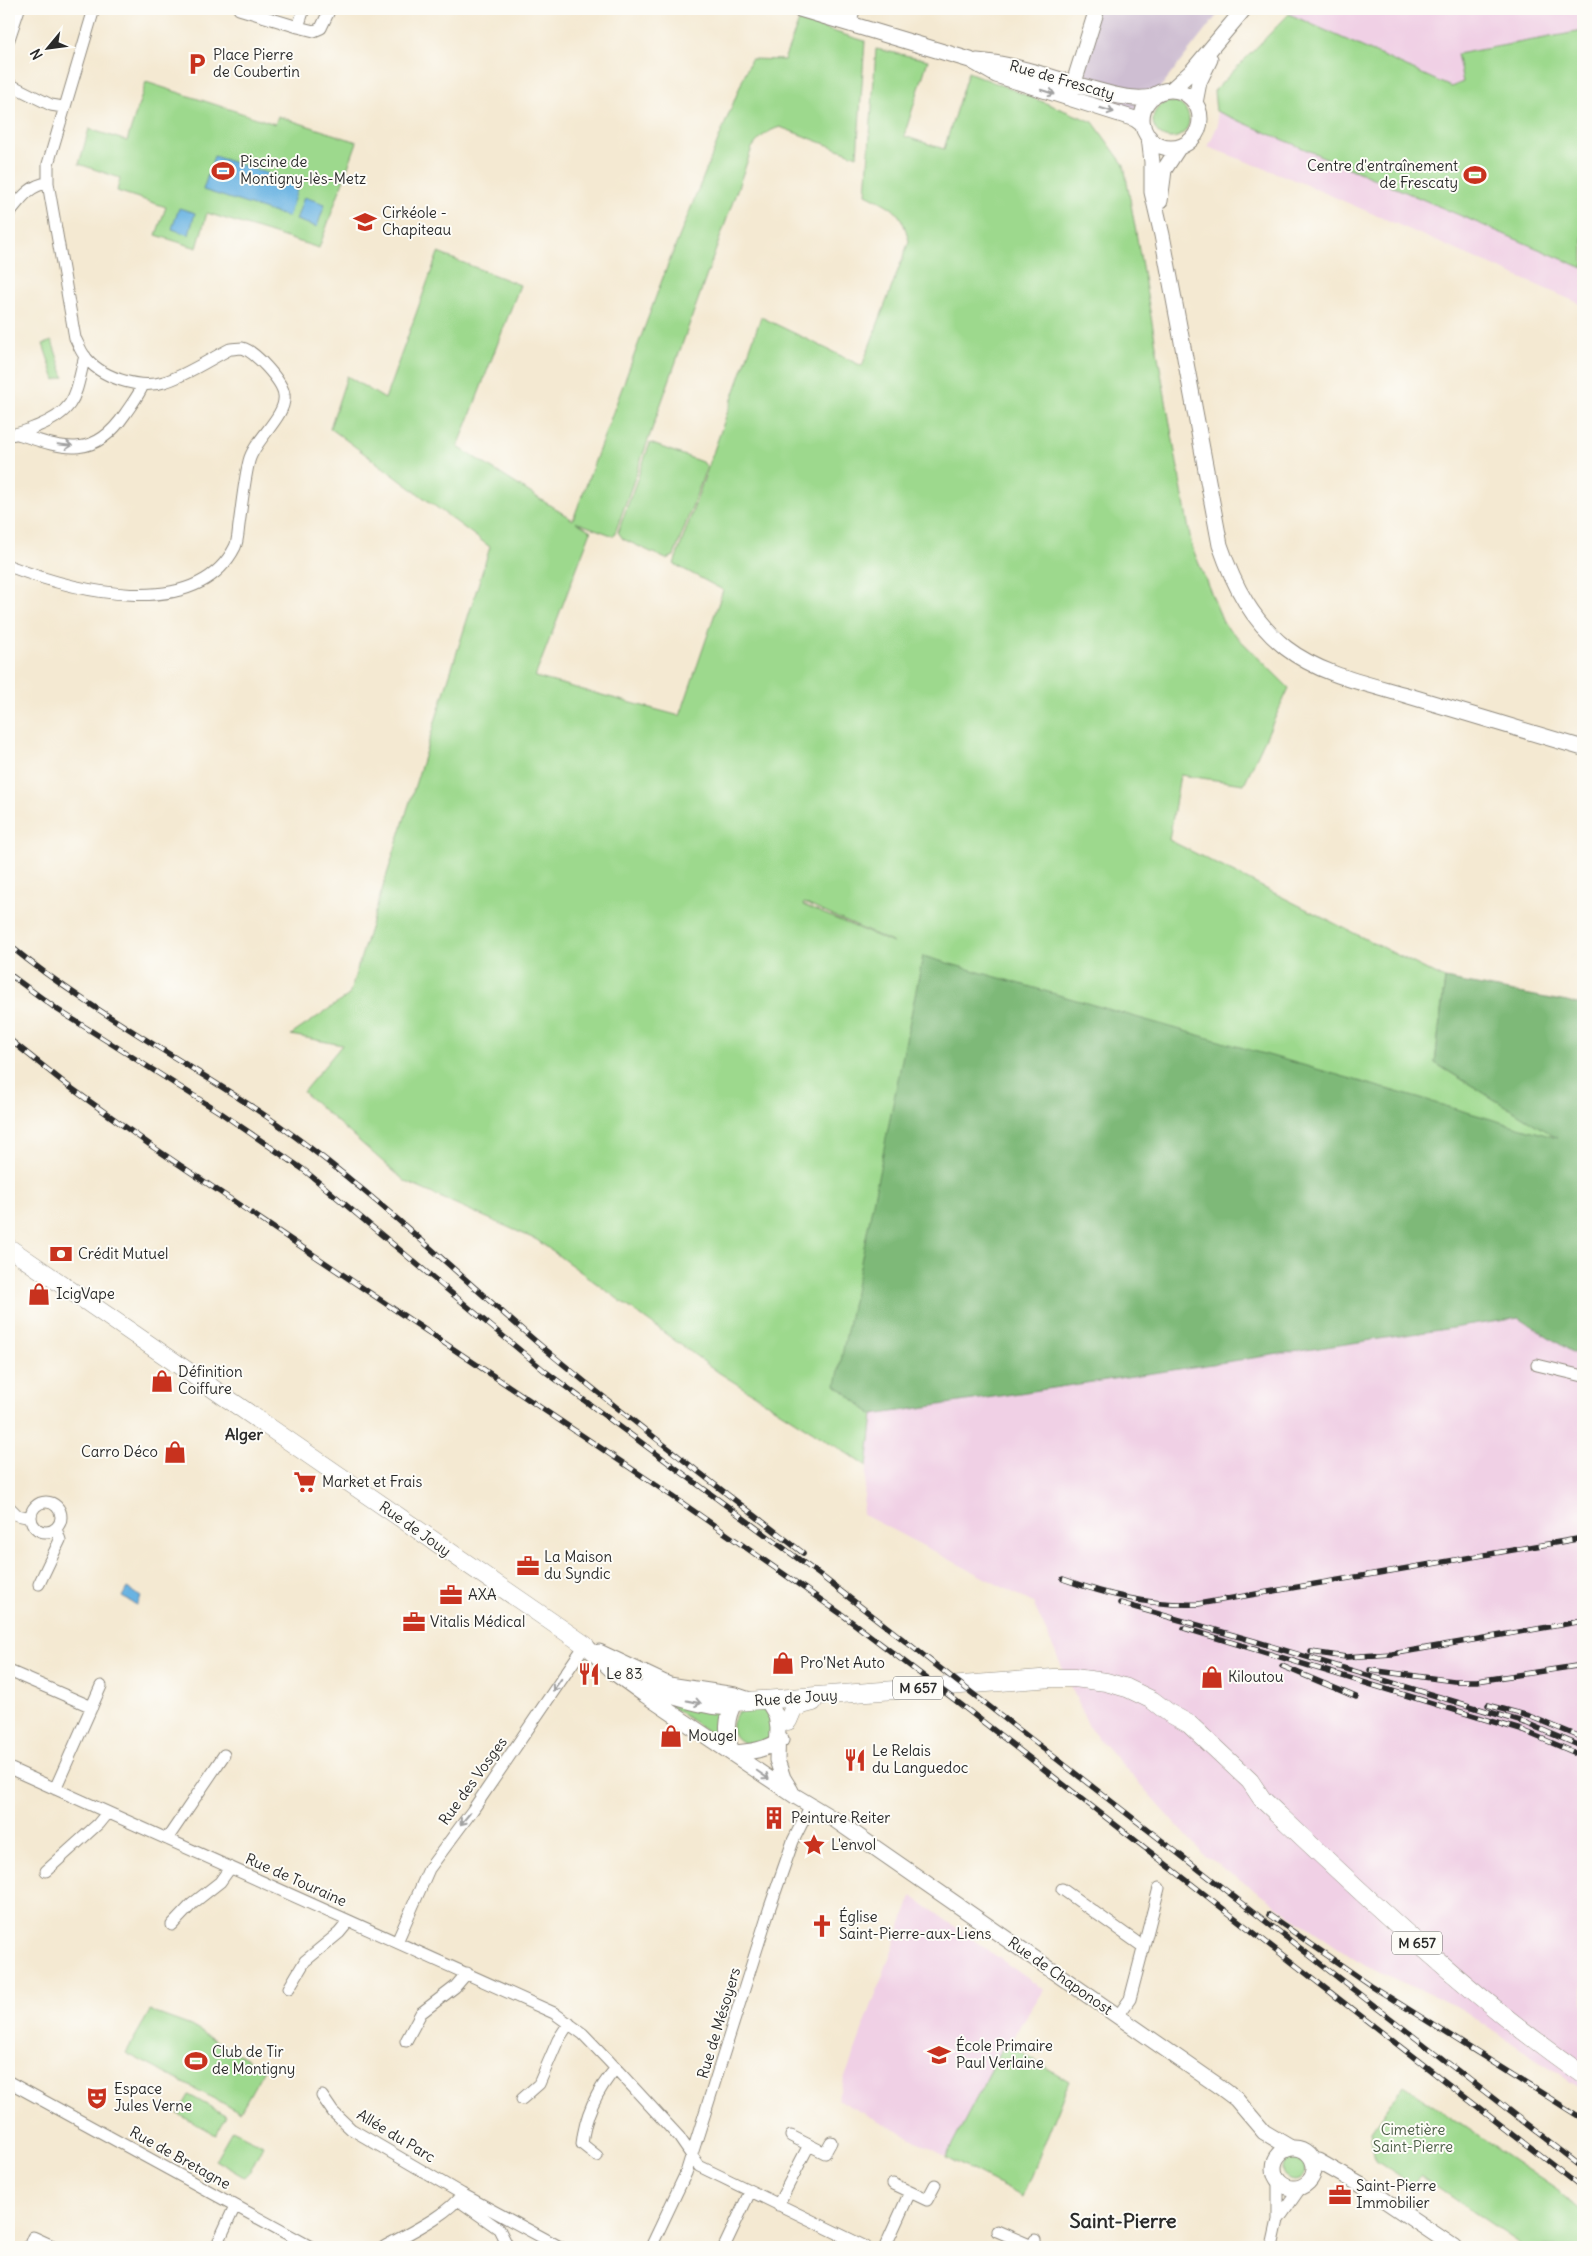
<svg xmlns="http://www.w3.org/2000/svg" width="1592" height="2256" font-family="Delius,sans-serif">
  <rect width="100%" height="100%" fill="#fdfcf7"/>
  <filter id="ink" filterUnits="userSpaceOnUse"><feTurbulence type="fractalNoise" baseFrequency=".02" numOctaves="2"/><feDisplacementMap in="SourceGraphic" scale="10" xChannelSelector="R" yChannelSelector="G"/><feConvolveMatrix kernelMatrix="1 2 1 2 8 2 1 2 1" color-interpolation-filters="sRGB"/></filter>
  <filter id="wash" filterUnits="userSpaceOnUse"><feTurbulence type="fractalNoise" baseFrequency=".0096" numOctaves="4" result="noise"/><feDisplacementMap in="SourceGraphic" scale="20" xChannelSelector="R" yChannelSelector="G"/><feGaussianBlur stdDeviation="1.12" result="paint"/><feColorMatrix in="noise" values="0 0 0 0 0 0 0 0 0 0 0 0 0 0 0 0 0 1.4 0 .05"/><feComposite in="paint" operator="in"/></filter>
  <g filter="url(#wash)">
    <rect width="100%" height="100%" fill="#f4e9d2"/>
    <!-- built -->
    <path fill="#f0d0e5" d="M 1294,9 L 1583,9 L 1583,305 L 1295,180 L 1208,147 L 1218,124 L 1214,91 Z
      M 1519,1318 L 1583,1359 L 1583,2090 L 1456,2006 L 1363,1965 L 1204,1855 L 1090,1729 L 1033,1603 L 862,1514 L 873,1415 Z
      M 912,1896 L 1044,1990 L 1021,2024 L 1009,2046 L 1069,2081 L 1023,2197 L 837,2099 Z"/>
    <!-- industrial -->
    <path fill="#cebed2" d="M 1097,9 L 1222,9 L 1148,103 L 1143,118 L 1069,99 Z"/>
    <!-- green -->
    <path fill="#9dd98d" stroke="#64825c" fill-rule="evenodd" d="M 1289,14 L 1451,87 L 1463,82 L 1457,54 L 1583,31 L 1583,268 L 1216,111 L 1214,91 Z
      M 799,21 L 865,41 L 857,156 L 780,127 C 767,131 760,137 752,148 L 614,536 L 576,522 L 591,531 L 535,677 L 680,716 L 723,590 L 674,564 L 761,317 L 862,366 L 909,241 C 901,209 893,208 866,194 L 876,49 L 928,60 L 904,136 L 944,149 L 968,72 L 1093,122 L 1124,165 L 1192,547 L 1224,624 L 1289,688 L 1244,784 L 1180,775 L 1169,840 L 1445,979 L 1435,1063 L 1560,1139 L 836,1385 L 873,1415 L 867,1466 L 718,1372 L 537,1240 L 406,1182 L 303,1092 L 342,1045 L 291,1035 L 349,995 L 490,547 L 330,428 L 347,376 L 385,399 L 438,253 L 520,285 L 458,447 L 573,520 L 665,272 L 751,59 L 784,60 ZM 804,903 L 892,942 L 893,943 L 803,905 Z
      M 146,82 L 275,124 L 278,116 L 357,142 L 319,248 L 207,213 L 197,248 L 156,235 L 166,207 L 117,191 L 120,178 L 79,164 L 89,129 L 127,141 Z
      M1153 120a18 18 0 1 1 36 0a18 18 0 1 1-36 0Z
      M 52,341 L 64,377 L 55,380 L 43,344 Z
      M 650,443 L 702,462 L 707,466 L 674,556 L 666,559 L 623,539 L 618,532 Z
      M 656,1696 L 724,1711 L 720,1724 L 724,1743 Z
      M 766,1709 L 770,1711 L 772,1736 C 758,1748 730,1747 732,1723 C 733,1720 736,1715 738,1712 Z
      M 150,2011 L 191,2026 L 264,2069 L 240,2112 L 126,2053 Z
      M 1005,2043 L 1069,2081 L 1023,2197 L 946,2157 Z
      M 1403,2085 L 1557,2190 L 1583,2211 L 1583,2247 L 1525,2247 L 1421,2176 L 1412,2185 L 1376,2161 L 1371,2131 Z
      M 189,2095 L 227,2116 L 216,2135 L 178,2114 Z
      M 232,2130 L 263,2145 L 250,2171 L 244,2177 L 215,2160 Z
      M1283 2169a11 11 0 1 1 22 0a11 11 0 1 1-22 0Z"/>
    <!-- forest -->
    <path fill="#7eb978" stroke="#547252" d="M 923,956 L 1557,1138 L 1435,1063 L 1445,979 L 1583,1005 L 1583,1359 L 1519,1318 L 873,1415 L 836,1385 Z"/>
    <!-- water -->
    <path fill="#69b3e2" stroke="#4a6f86" d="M 214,156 L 299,184 L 288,217 L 203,190 Z
      M 304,197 L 325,204 L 317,227 L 296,220 Z
      M 179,208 L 195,213 L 189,235 L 172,229 Z
      M 127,1588 L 141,1597 L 137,1605 L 122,1597 Z"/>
  </g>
  <g filter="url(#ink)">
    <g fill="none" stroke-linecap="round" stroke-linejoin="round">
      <defs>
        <path id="street" d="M 239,9 L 298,27
          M 304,9 L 298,27 L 314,31 L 321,28 L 330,9
          M 851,24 L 854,9
          M 9,39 L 19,9
          M 9,84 L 51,105 L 63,107
          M 48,183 L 48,164 L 94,9
          M 9,213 C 20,200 29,185 48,183 L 75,338 C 78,343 80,350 84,355 C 99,377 139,390 164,382 C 183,377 212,358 230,349 C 234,349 238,348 242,348 C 254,350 283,382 284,395 C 287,416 254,440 249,461 C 244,482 242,504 239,525 C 238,532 238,541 235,547 C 196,624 71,590 9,566
          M 18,434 C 64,449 94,460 125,414 C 131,405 139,395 143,385
          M 9,435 C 20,434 28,430 38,426 C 78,410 75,393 85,356
          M 1537,1365 L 1583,1376
          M31 1517a15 15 0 1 1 30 0a15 15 0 1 1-30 0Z
          M 9,1507 L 17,1515 L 31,1518
          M 39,1584 L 60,1540 L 56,1529
          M 9,1671 L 92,1707
          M 9,1768 L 554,2013 L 583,2034 L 608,2060 L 679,2137 L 699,2166 L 866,2247
          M 55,1789 L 101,1686
          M 167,1839 L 224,1755
          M 46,1871 L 98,1824 L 107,1813
          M 1062,1889 L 1142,1946
          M 172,1925 L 192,1904 L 220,1882 L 230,1868
          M 397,1942 L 429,1869 L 472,1811 L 585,1645
          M 289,1988 L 305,1961 L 339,1933 L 349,1921
          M 1118,2016 L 1130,1999 L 1159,1888
          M 406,2041 L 421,2013 L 455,1987 L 467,1973
          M 9,2082 L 311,2247
          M 322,2096 L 333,2112 L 351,2129 L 462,2194 L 560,2247
          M 522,2099 L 539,2084 L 558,2040 L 569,2023
          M 791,2136 L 825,2153 L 831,2142
          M 597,2156 L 582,2144 C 585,2115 597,2090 616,2068
          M 893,2184 L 927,2200 L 935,2185
          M 458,2200 L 499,2229 L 508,2247
          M 778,2205 L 809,2145
          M 1278,2220 L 1301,2187
          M 997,2231 L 1032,2246 L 1035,2240
          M 29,2247 L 33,2237 L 55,2247
          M 216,2247 L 235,2206
          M 384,2247 C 407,2234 448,2215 462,2194
          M 651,2247 L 686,2173 L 770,1907 L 793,1841 L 811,1805
          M 724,2247 L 750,2192
          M 885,2247 L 910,2192
          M 1272,2247 L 1278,2220 L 1278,2181"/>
        <path id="secondary" d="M 800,9 L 970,60 L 996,75 L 1135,119 L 1143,125
          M 977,61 C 1015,64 1052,78 1089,88 C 1111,94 1131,101 1153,97
          M 1171,90 L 1192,71 L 1244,9
          M1142 119a29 29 0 1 1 58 0a29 29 0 1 1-58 0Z
          M 1071,92 L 1097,9
          M 1195,103 L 1199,82 L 1210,59
          M 1149,137 L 1152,162 L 1152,192 L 1162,235 L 1220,545 C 1234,586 1252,621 1286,648 C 1321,675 1368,684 1409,696 C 1467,713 1525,731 1583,748
          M 1160,201 L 1164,170 L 1179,147
          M 585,1645 L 616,1674 L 645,1695 L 795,1796 L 835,1820 L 1220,2087 L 1236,2099 L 1264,2132 L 1291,2148
          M 599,1652 L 669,1685 L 735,1695 L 750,1700
          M 646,1687 C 658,1693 712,1709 724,1707 C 728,1707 732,1703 735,1702
          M 767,1700 L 776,1715 L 778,1728 L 777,1760 L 783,1778 L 791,1791
          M 732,1753 C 726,1733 725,1719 735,1702
          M 732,1753 C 751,1752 765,1750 781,1740
          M1274 2168a20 20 0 1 1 40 0a20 20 0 1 1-40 0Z
          M 1313,2161 L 1318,2161 L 1371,2191 L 1454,2247"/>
        <path id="primary" d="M 9,1248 L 585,1645
          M 735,1702 L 1053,1678 L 1074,1678 L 1106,1682 L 1127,1688 L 1152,1700 L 1169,1713 L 1189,1724 L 1250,1781 L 1262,1799 C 1365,1896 1467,1994 1583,2075
          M 788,1721 L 794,1707 L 813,1702"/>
      </defs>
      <!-- street casing -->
      <use href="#street" stroke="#908a7e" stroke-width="13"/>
      <!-- secondary casing -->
      <use href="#secondary" stroke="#908a7e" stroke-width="17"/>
      <!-- primary casing -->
      <use href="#primary" stroke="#908a7e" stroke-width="19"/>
      <!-- street -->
      <use href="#street" stroke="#fff" stroke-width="11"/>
      <!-- secondary -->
      <use href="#secondary" stroke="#fff" stroke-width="15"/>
      <!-- primary -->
      <use href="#primary" stroke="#fff" stroke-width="18"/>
      <defs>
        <path id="rail" d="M 9,945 C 102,1021 213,1074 309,1147 C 392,1210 467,1283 546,1350 C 630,1420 717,1486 803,1553
          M 9,974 L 58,1010 L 221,1113 L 304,1170 L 546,1372 L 820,1575 L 1583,2168
          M 9,1039 L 67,1085 L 153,1147 L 675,1498 L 844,1616 L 955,1700 L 1583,2189
          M 1063,1579 C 1107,1595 1151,1606 1198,1604 L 1583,1538
          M 1120,1603 L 1254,1641 L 1526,1723 L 1583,1747
          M 1184,1628 L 1524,1731 L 1583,1756
          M 1311,1652 L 1346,1657 L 1392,1654 L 1583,1621
          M 1282,1666 L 1356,1697
          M 1370,1670 L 1454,1681 L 1477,1681 L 1583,1665
          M 1488,1705 L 1529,1716 L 1583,1738
          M 1269,1915 L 1370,1985 L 1583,2119"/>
      </defs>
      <!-- rail casing -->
      <use href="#rail" stroke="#2b2b2b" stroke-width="5.5"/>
      <!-- rail -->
      <use href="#rail" stroke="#fdfcf7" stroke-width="4" stroke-dasharray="11" stroke-linecap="butt"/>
    </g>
    <!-- one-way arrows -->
    <defs><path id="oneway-shaft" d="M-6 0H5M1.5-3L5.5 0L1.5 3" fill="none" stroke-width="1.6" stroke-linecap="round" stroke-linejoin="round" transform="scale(1.25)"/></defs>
    <g stroke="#a0a0a0">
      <use href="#oneway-shaft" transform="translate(1048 92) rotate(18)"/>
      <use href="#oneway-shaft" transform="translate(1107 110) rotate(17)"/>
      <use href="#oneway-shaft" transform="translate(65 445) rotate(6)"/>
      <use href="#oneway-shaft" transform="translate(557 1685) rotate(125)"/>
      <use href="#oneway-shaft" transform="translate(694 1702) rotate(11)"/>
      <use href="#oneway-shaft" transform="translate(763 1775) rotate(35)"/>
      <use href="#oneway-shaft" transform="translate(465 1819) rotate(130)"/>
    </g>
  </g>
  <!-- icons -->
  <defs>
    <symbol id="parking-bare" viewBox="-9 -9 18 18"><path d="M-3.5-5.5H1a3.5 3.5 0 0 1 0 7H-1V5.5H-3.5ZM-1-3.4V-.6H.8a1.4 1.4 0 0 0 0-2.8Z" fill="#c8321e" stroke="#fdfcf7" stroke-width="2.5" paint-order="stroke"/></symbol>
    <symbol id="stadium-bare" viewBox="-9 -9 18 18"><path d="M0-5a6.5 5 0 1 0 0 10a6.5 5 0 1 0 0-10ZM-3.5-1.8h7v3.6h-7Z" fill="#c8321e" stroke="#fdfcf7" stroke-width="2.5" paint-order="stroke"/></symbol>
    <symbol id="university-bare" viewBox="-9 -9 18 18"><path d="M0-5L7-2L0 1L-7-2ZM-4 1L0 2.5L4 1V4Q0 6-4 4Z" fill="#c8321e" stroke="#fdfcf7" stroke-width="2.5" paint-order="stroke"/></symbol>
    <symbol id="bank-bare" viewBox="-9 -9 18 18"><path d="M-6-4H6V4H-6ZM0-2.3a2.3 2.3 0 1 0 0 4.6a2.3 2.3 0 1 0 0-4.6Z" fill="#c8321e" stroke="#fdfcf7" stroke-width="2.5" paint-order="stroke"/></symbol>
    <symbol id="shop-bare" viewBox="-9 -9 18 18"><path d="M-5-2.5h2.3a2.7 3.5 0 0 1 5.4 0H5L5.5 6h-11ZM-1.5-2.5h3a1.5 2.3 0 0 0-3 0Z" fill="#c8321e" stroke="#fdfcf7" stroke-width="2.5" paint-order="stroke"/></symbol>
    <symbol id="supermarket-bare" viewBox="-9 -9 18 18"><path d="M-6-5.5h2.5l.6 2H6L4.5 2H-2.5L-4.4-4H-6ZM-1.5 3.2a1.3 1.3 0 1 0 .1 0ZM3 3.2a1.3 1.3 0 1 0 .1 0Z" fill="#c8321e" stroke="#fdfcf7" stroke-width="2.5" paint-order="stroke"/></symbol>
    <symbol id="office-bare" viewBox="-9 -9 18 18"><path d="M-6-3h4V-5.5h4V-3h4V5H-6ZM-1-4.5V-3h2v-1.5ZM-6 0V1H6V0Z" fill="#c8321e" stroke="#fdfcf7" stroke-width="2.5" paint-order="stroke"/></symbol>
    <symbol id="restaurant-bare" viewBox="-9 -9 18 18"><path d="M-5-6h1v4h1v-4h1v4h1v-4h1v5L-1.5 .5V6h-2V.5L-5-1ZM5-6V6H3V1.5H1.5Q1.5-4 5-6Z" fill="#c8321e" stroke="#fdfcf7" stroke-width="2.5" paint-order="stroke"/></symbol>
    <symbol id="building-bare" viewBox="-9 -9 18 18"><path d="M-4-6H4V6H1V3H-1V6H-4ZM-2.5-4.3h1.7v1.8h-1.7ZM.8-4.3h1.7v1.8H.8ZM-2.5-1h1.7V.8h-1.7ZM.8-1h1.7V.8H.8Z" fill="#c8321e" stroke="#fdfcf7" stroke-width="2.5" paint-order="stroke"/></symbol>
    <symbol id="sight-bare" viewBox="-9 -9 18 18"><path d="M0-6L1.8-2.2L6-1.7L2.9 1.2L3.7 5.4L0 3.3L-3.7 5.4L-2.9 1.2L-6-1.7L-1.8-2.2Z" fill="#c8321e" stroke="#fdfcf7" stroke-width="2.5" paint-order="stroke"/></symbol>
    <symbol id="church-bare" viewBox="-9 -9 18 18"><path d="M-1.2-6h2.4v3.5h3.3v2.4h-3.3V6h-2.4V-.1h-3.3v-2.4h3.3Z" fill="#c8321e" stroke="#fdfcf7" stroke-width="2.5" paint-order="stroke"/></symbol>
    <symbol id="school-bare" viewBox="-9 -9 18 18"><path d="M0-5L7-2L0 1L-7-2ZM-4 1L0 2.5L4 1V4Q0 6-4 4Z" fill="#c8321e" stroke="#fdfcf7" stroke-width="2.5" paint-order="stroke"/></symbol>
    <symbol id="theatre-bare" viewBox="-9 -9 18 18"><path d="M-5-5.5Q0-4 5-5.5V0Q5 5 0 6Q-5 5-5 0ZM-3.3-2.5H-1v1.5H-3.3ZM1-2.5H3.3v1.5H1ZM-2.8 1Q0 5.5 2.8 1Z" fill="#c8321e" stroke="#fdfcf7" stroke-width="2.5" paint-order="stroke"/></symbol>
  </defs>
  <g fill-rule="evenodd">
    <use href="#parking-bare" x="181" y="48" width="32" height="32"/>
    <use href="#stadium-bare" x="207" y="155" width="32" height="32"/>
    <use href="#stadium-bare" x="1459" y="159" width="32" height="32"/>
    <use href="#university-bare" x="349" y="206" width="32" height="32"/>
    <use href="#bank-bare" x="45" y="1238" width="32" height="32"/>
    <use href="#shop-bare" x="23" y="1278" width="32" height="32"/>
    <use href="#shop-bare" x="146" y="1365" width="32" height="32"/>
    <use href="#shop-bare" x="159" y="1436" width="32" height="32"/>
    <use href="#supermarket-bare" x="289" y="1466" width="32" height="32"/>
    <use href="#office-bare" x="512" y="1550" width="32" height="32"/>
    <use href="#office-bare" x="435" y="1579" width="32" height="32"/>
    <use href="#office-bare" x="398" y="1606" width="32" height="32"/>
    <use href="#shop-bare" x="767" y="1647" width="32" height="32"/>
    <use href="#restaurant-bare" x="573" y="1658" width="32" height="32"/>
    <use href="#shop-bare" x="1196" y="1661" width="32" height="32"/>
    <use href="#shop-bare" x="655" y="1720" width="32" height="32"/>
    <use href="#restaurant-bare" x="839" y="1744" width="32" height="32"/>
    <use href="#building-bare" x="758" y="1802" width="32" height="32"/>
    <use href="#sight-bare" x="798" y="1829" width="32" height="32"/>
    <use href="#church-bare" x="806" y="1910" width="32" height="32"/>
    <use href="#school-bare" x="923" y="2039" width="32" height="32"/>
    <use href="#stadium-bare" x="180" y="2045" width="32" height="32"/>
    <use href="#theatre-bare" x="81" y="2082" width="32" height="32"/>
    <use href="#office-bare" x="1324" y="2179" width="32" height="32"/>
  </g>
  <g text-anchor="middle" stroke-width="4" stroke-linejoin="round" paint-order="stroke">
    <!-- shield labels -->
    <g fill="#fdfcf7" stroke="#6a6a68" stroke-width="1">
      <rect x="893" y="1676.5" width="50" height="23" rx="4"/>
      <rect x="1392" y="1931.5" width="50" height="23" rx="4"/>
    </g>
    <g font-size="14" font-weight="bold" fill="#2b2b2b">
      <text x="918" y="1693">M 657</text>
      <text x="1417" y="1948">M 657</text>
    </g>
    <!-- poi labels -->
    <g font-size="15" fill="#2b2b2b" stroke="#fdfcf7" text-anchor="start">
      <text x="213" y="60">Place Pierre<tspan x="213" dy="17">de Coubertin</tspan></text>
      <text x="240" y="167">Piscine de<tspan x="240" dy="17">Montigny-lès-Metz</tspan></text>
      <text x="1458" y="171" text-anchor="end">Centre d'entraînement<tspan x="1458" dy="17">de Frescaty</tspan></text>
      <text x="382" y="218">Cirkéole -<tspan x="382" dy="17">Chapiteau</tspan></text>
      <text x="78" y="1259">Crédit Mutuel</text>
      <text x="56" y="1299">IcigVape</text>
      <text x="178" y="1377">Définition<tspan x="178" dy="17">Coiffure</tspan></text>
      <text x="158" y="1457" text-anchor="end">Carro Déco</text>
      <text x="322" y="1487">Market et Frais</text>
      <text x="544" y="1562">La Maison<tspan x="544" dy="17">du Syndic</tspan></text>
      <text x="468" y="1600">AXA</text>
      <text x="430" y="1627">Vitalis Médical</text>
      <text x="800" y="1668">Pro'Net Auto</text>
      <text x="606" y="1679">Le 83</text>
      <text x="1228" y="1682">Kiloutou</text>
      <text x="688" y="1741">Mougel</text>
      <text x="872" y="1756">Le Relais<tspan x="872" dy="17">du Languedoc</tspan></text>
      <text x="791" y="1823">Peinture Reiter</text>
      <text x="831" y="1850">L'envol</text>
      <text x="839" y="1922">Église<tspan x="839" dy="17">Saint-Pierre-aux-Liens</tspan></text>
      <text x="956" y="2051">École Primaire<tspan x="956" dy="17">Paul Verlaine</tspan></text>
      <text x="212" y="2057">Club de Tir<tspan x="212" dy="17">de Montigny</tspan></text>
      <text x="114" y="2094">Espace<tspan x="114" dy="17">Jules Verne</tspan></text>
      <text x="1356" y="2191">Saint-Pierre<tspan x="1356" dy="17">Immobilier</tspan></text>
    </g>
    <!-- street labels -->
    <g font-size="15" fill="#2b2b2b" stroke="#fdfcf7">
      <text transform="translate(1062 80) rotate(16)" y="5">Rue de Frescaty</text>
      <text transform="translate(415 1529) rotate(35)" y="5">Rue de Jouy</text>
      <text transform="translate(796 1698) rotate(-4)" y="5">Rue de Jouy</text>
      <text transform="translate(473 1781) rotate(-54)" y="5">Rue des Vosges</text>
      <text transform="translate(296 1880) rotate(24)" y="5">Rue de Touraine</text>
      <text transform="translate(1060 1976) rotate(35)" y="5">Rue de Chaponost</text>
      <text transform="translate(719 2023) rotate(-73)" y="5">Rue de Mésoyers</text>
      <text transform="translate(396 2136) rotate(31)" y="5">Allée du Parc</text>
      <text transform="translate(180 2158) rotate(29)" y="5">Rue de Bretagne</text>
    </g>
    <!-- park labels -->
    <g font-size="15" fill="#4d5f48" stroke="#fdfcf7">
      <text x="1413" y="2135">Cimetière<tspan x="1413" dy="17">Saint-Pierre</tspan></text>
    </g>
    <!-- neighbourhood labels -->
    <g font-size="16" font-weight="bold" fill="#2b2b2b" stroke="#fdfcf7">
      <text x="244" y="1440">Alger</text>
    </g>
    <!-- district labels -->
    <g font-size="20" font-weight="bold" fill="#2b2b2b" stroke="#fdfcf7">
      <text x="1123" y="2228">Saint-Pierre</text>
    </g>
  </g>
  <!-- margin -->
  <rect width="1592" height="2256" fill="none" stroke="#fdfcf7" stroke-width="30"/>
  <!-- north arrow -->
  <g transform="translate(48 48) rotate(241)" stroke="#fdfcf7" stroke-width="4" paint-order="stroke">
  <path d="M0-4L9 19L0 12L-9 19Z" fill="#2b2b2b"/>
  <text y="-8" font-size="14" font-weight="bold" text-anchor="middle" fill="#2b2b2b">N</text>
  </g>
</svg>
